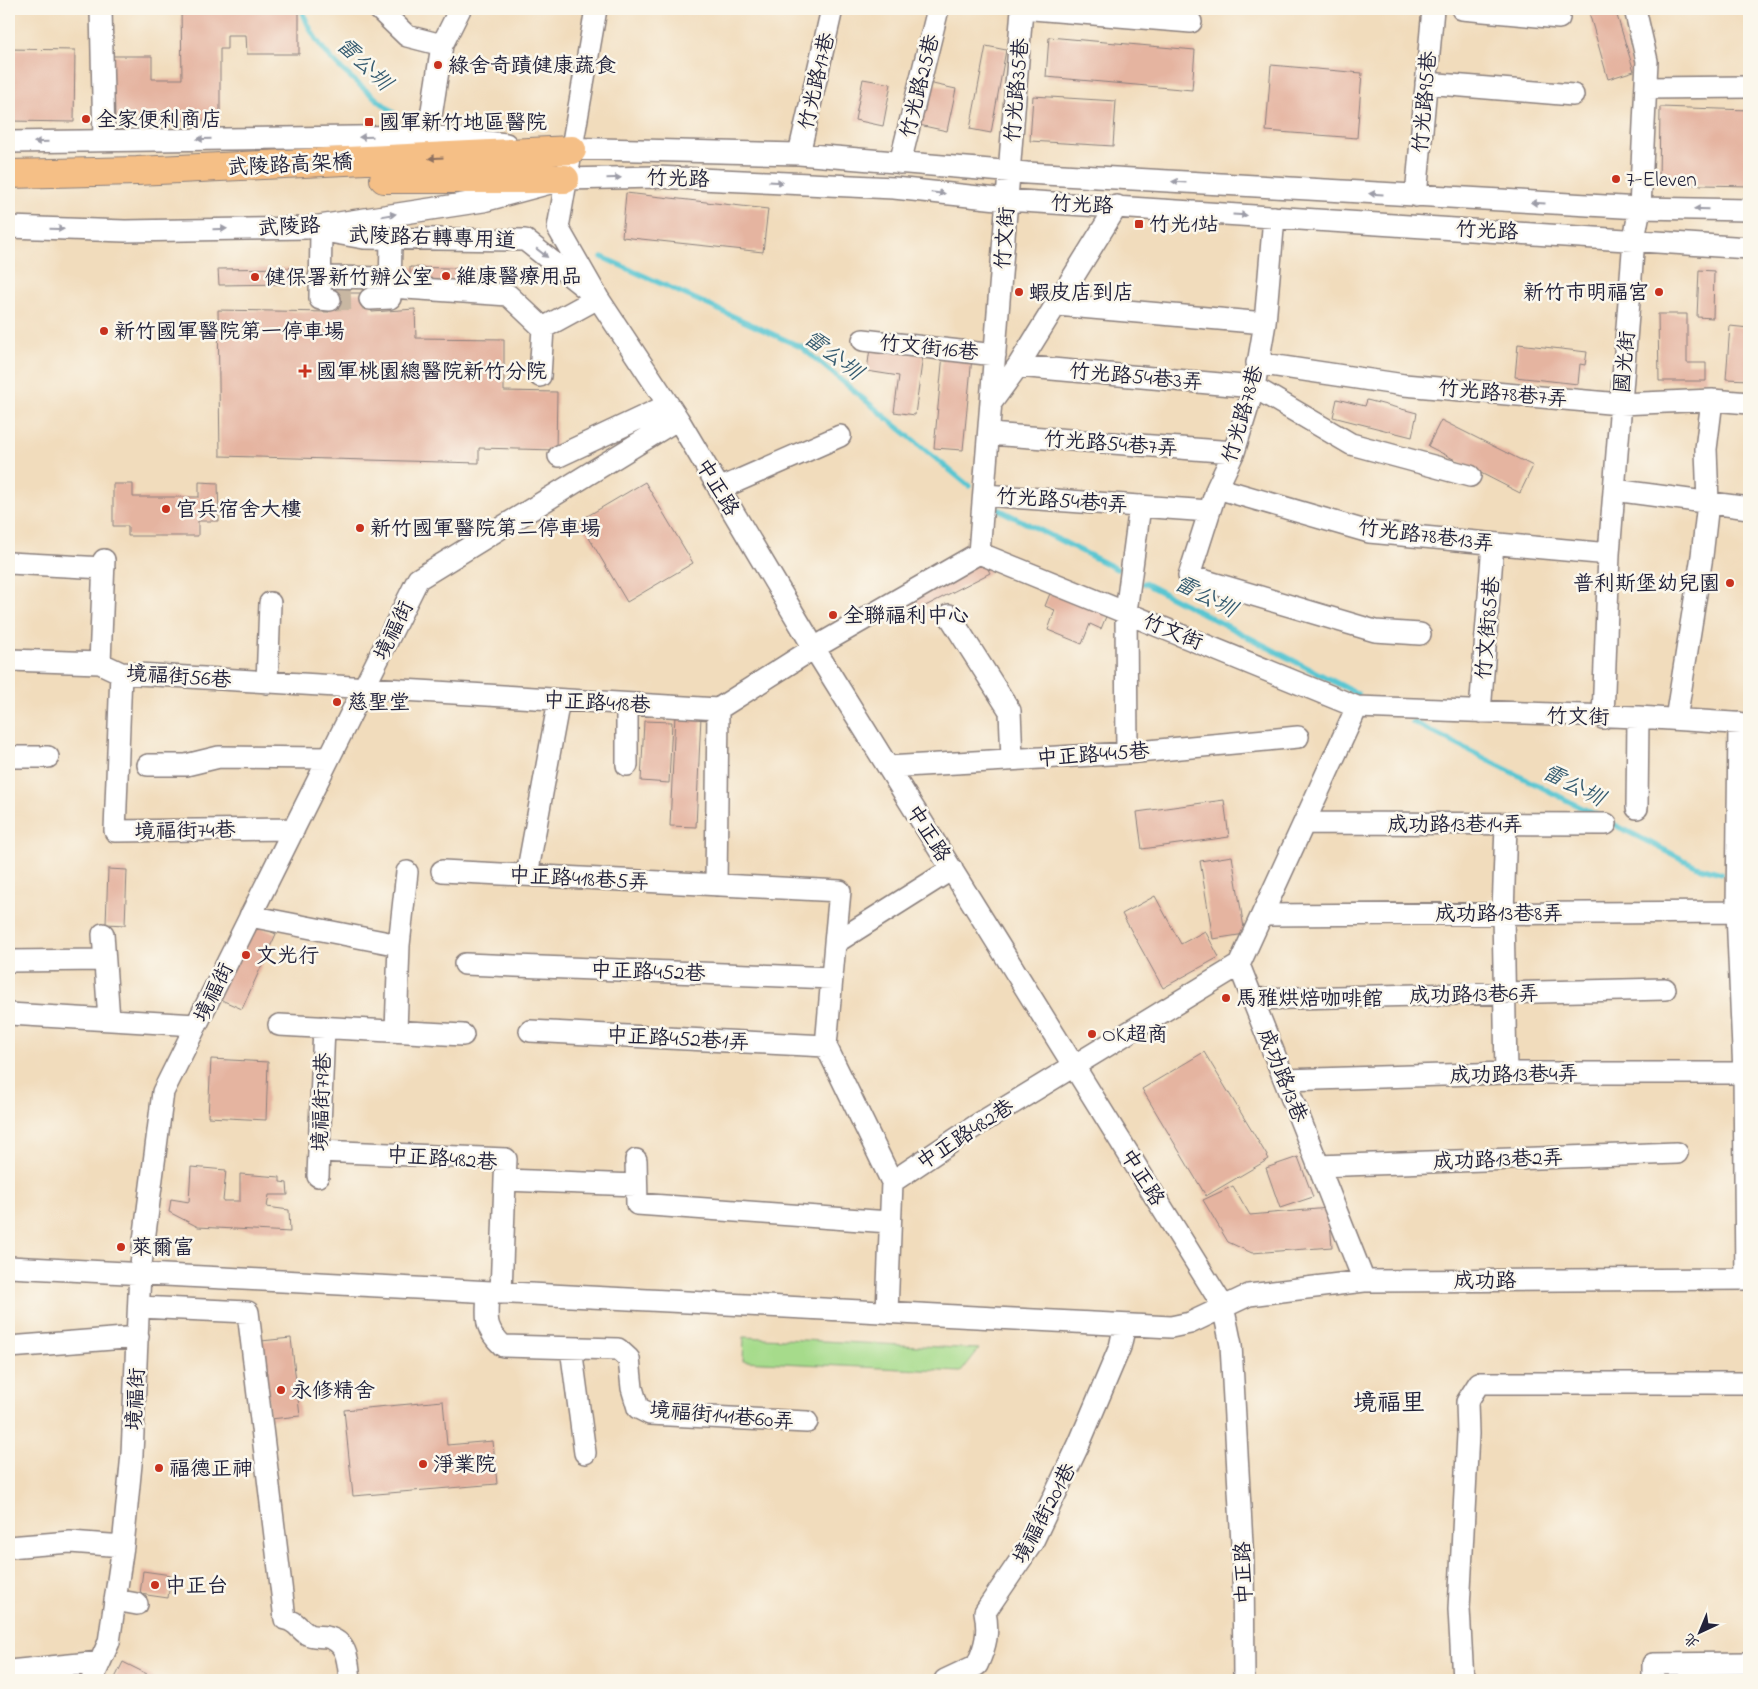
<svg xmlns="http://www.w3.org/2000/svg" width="1758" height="1689" font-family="'Indie Flower','LXGW WenKai TC',sans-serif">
  <rect width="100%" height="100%" fill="#fbf7ec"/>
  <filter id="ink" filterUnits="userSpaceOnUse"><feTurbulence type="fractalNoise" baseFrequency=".02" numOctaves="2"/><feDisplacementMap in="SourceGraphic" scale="10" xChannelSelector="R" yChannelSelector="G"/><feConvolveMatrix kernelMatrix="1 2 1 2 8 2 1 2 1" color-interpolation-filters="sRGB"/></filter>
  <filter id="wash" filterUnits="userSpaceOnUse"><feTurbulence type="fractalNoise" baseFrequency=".0096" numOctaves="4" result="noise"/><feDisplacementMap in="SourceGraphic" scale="20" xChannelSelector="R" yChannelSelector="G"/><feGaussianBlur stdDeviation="1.12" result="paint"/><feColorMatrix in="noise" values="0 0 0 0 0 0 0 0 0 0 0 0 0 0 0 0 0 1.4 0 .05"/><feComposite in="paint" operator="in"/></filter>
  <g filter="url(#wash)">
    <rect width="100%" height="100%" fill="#f1dcbc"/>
    <!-- green -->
    <path fill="#a6db8b" stroke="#647e63" d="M 744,1337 L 979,1349 L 961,1372 L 743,1361 Z"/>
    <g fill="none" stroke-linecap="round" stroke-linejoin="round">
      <!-- stream -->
      <path stroke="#5ac6d2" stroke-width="5.5" d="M 302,9 C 316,56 358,83 394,113
        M 602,257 L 801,347 L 969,486
        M 998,509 L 1117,569
        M 1144,583 L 1358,694
        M 1413,722 L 1598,816
        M 1611,823 L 1696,866 L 1721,873"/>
    </g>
    <g id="blocks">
      <!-- building -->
      <path fill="#e5b4a0" d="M 181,9 L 299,9 L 299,54 L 247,54 L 246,35 L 227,35 L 227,49 L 220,49 L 220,120 L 110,120 L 109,56 L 152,56 L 152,79 L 182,79 Z
        M 1588,9 L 1615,9 L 1634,71 L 1608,79 Z
        M 1049,37 L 1195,50 L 1192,90 L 1046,77 Z
        M 986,46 L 1006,50 L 991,133 L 970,129 Z
        M 9,49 L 75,50 L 74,122 L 9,121 Z
        M 1271,65 L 1362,73 L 1357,138 L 1266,131 Z
        M 863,79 L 891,84 L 883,126 L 855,120 Z
        M 928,83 L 956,89 L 947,131 L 919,125 Z
        M 1033,96 L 1116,101 L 1113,146 L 1030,141 Z
        M 1660,107 L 1749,110 L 1749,186 L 1659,184 Z
        M 626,193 L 768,209 L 763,252 L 622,237 Z
        M 410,267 L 482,269 L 481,286 L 410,283 Z
        M 291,268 L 291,284 L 219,285 L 218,269 Z
        M 1699,270 L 1714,271 L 1713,318 L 1697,317 Z
        M 331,293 L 369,293 L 372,312 L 415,309 L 416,338 L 504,339 L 504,391 L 557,392 L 556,450 L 479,448 L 479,463 L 220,456 L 218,310 L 329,312 Z
        M 1658,314 L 1687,314 L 1687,363 L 1706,363 L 1706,381 L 1659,381 Z
        M 1730,326 L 1749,328 L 1749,380 L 1726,379 Z
        M 1518,344 L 1587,352 L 1585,365 L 1580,364 L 1578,384 L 1515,377 Z
        M 870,348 L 923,355 L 915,415 L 894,412 L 899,376 L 867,371 Z
        M 943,354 L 972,357 L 963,450 L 934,448 Z
        M 1337,399 L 1365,406 L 1367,400 L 1417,413 L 1412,437 L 1333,417 Z
        M 1441,420 L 1533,466 L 1520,493 L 1428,446 Z
        M 199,482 L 218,483 L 219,521 L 198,521 L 198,536 L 128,536 L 128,526 L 113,526 L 113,484 L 133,484 L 133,497 L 199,497 Z
        M 645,482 L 693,563 L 627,602 L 579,521 Z
        M 982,558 L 990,573 L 896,621 L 889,607 Z
        M 1051,591 L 1107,614 L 1101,629 L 1090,624 L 1082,644 L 1048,630 L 1055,610 L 1045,606 Z
        M 675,714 L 701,716 L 696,827 L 670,826 Z
        M 644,721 L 672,722 L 669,783 L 641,781 Z
        M 1224,800 L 1229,837 L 1142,849 L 1137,812 Z
        M 1232,856 L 1245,934 L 1213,939 L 1200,861 Z
        M 108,869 L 127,870 L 125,925 L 106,924 Z
        M 1155,896 L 1181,944 L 1205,931 L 1219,957 L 1163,988 L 1122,914 Z
        M 251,923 L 276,934 L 242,1009 L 217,998 Z
        M 1204,1052 L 1269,1159 L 1206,1196 L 1142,1089 Z
        M 211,1059 L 268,1062 L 266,1120 L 208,1117 Z
        M 1298,1157 L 1313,1197 L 1280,1208 L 1266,1168 Z
        M 191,1167 L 226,1170 L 223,1201 L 240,1201 L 240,1174 L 280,1177 L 280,1182 L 287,1183 L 288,1195 L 269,1195 L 267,1207 L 289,1210 L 290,1232 L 198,1227 L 169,1212 L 171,1199 L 189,1202 Z
        M 1233,1186 L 1250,1215 L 1329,1208 L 1332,1247 L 1252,1253 L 1228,1242 L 1203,1200 Z
        M 291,1338 L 300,1416 L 270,1419 L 261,1341 Z
        M 443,1401 L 447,1445 L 493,1441 L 497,1484 L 353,1496 L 344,1410 Z
        M 143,1571 L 171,1575 L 168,1598 L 140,1594 Z
        M 123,1662 L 159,1680 L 114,1680 Z"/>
    </g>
  </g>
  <g filter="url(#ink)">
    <use href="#blocks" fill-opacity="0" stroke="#8a7f7c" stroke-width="1"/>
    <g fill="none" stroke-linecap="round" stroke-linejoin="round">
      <!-- minor-tunnel -->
      <path stroke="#c8b7a2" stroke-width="21" stroke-dasharray="21 11" stroke-linecap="butt" d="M 330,300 L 370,299"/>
      <defs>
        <path id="minor" d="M 101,9 L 104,140
          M 379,9 L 407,36 L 442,45
          M 596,9 L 558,228 L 598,298 L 678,419 L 814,648 L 1223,1306 L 1231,1345 L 1243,1562 L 1244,1680
          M 1033,9 L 1191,22
          M 1462,9 L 1559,18
          M 1426,83 L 1573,95
          M 1646,88 L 1749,87
          M 428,136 L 442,45 L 460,9
          M 9,142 L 428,136 L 506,144
          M 558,148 L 799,154 L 1027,173 L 1640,208 L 1749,210
          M 799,154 L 832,9
          M 900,163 L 938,9
          M 1416,196 L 1433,9
          M 1274,217 L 1265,323 L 1254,387 L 1234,452 L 1217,488 L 1189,576 L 1375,631 L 1420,634
          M 9,227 L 125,231 L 306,228 L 483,201 L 565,179 L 656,177 L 894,188 L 1007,200 L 1749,248
          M 321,230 L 320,299 L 330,300
          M 324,231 L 364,238 L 525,240 L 588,290
          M 319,277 L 391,278
          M 391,287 L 508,295 L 543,328 L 598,298
          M 370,299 L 390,298 L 391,238
          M 1057,305 L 1265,323
          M 863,340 L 995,355
          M 1257,363 L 1404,385 L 1620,404 L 1712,400 L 1749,403
          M 1018,366 L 1254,387 L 1351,444 L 1470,476
          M 540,376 L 543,328
          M 991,403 L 1018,366 L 1117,206
          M 989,434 L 1234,452
          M 559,456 L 668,405
          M 1217,488 L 1369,532 L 1609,554
          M 719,489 L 840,436
          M 1614,490 L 1749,508
          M 984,495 L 1209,511
          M 979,553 L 1357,707 L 1638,717 L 1749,724
          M 979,553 L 1022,9
          M 104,560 L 100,663 L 121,673 L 718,709 L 814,648 L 979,553
          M 9,563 L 104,568
          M 949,615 L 1010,711 L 1012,759
          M 9,660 L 100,663
          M 121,673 L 115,831 L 294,829
          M 267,683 L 270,603
          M 1357,707 L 1239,965 L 1364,1281
          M 1480,712 L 1493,544
          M 1603,718 L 1609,554 L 1634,239 L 1640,208 L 1647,61 L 1635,9
          M 1676,719 L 1702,556 L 1708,503 L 1706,449 L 1712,400
          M 1739,723 L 1737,912 L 1744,1073 L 1746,1279
          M 1127,753 L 1126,612 L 1140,506
          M 9,757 L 48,757
          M 148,765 L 186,765 L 219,757 L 329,758
          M 627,765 L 627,704
          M 888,767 L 1127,753 L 1298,737
          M 1637,808 L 1638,717
          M 1304,823 L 1606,824
          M 1506,825 L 1503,913 L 1506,1073
          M 442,871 L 840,891 L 835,943
          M 527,875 L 559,700
          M 716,885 L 718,709
          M 1262,915 L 1737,912
          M 250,916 L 399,945
          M 103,934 L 109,1020
          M 9,961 L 104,960
          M 465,964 L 832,978
          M 1253,999 L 1665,989
          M 9,1014 L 196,1025
          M 279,1025 L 463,1035
          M 396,1031 L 399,945 L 407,872
          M 530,1031 L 826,1046
          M 1285,1080 L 1506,1073 L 1749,1073
          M 319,1151 L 506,1159 L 505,1180 L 636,1185
          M 636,1160 L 637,1204 L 889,1222
          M 1318,1166 L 1677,1153
          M 318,1176 L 324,1027
          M 892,1182 L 826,1046 L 835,943 L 952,869
          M 9,1267 L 1171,1327 L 1190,1323 L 1249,1295 L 1364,1281 L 1749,1279
          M 488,1292 C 487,1318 483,1327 503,1346 L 618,1349 L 629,1359 L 632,1388 L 638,1408 L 650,1414 L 807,1422
          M 501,1293 L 505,1180
          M 139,1307 L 248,1312 L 285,1619 C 296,1621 298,1628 307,1634 C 312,1637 320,1636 326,1637 C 348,1641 348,1662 350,1680
          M 887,1312 L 892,1182 L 977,1125 L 1239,965
          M 9,1347 L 138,1337
          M 571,1348 L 585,1453
          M 9,1547 L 70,1542 L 123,1546
          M 115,1600 L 137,1604
          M 9,1671 L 100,1662
          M 92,1680 L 109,1642 L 123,1546 L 132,1454 L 140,1272 L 163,1092 L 418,579 L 678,419
          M 945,1680 L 977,1665 C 986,1646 989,1632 985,1612 L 1032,1543 L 1079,1444 L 1120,1347 L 1125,1325
          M 1463,1680 L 1459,1609 L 1468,1434 L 1467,1402 L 1479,1383 L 1749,1383
          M 1653,1680 L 1653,1664 L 1749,1663"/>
        <path id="highway" d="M 9,174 L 137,171 L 572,150
          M 384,179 L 565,179"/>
      </defs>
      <!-- minor casing -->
      <use href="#minor" stroke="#8a7f7c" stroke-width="24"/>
      <!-- highway casing -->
      <use href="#highway" stroke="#8a7f7c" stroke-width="30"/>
      <!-- minor -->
      <use href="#minor" stroke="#fff" stroke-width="21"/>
      <!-- highway -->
      <use href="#highway" stroke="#f5bf86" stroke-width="28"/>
    </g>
    <!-- one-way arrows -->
    <defs><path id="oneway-solid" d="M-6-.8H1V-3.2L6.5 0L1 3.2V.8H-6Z" transform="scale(1.25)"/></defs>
    <g fill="#9c9ca7">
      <use href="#oneway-solid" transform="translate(366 137) rotate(179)"/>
      <use href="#oneway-solid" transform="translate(204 139) rotate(179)"/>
      <use href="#oneway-solid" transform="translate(41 142) rotate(178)"/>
      <use href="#oneway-solid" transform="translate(614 178) rotate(-2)"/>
      <use href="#oneway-solid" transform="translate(776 182) rotate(3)"/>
      <use href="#oneway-solid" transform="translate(1179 182) rotate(-177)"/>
      <use href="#oneway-solid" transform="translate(938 193) rotate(6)"/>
      <use href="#oneway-solid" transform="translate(1376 194) rotate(-176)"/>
      <use href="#oneway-solid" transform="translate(1538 203) rotate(-177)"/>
      <use href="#oneway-solid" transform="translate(1701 209) rotate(-179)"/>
      <use href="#oneway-solid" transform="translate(389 215) rotate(-9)"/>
      <use href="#oneway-solid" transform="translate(1240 215) rotate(4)"/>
      <use href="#oneway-solid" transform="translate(57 229) rotate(2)"/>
      <use href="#oneway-solid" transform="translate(220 229) rotate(-1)"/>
      <use href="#oneway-solid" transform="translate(542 253) rotate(38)"/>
    </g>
    <use fill="#8c7060" href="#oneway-solid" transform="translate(436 158) rotate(177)"/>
  </g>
  <!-- markers -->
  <g fill="#c8321e" stroke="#fbf7ec" stroke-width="2">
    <circle cx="438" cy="65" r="5"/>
    <circle cx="86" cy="119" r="5"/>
    <rect x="364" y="117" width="10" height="10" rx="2.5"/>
    <circle cx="1616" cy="179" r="5"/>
    <rect x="1134" y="219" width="10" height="10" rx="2.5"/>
    <circle cx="446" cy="276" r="5"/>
    <circle cx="255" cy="277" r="5"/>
    <circle cx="1019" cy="292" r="5"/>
    <circle cx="1659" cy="292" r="5"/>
    <circle cx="104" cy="331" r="5"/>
    <path d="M302.5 363.5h5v5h5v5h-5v5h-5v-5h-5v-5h5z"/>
    <circle cx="166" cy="509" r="5"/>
    <circle cx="360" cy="528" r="5"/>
    <circle cx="1730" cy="583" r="5"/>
    <circle cx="833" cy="615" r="5"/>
    <circle cx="337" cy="702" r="5"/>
    <circle cx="246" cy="955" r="5"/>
    <circle cx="1226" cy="998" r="5"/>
    <circle cx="1092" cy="1034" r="5"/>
    <circle cx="121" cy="1247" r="5"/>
    <circle cx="281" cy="1390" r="5"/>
    <circle cx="423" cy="1464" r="5"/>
    <circle cx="159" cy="1468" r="5"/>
    <circle cx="155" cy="1585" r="5"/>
  </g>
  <g text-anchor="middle" stroke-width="5" stroke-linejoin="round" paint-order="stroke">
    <!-- poi labels -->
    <g font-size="21" fill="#22223b" stroke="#fbf7ec" text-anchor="start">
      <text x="448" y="72">綠舍奇蹟健康蔬食</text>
      <text x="96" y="126">全家便利商店</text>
      <text x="379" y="129">國軍新竹地區醫院</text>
      <text x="1626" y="186">7-Eleven</text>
      <text x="1149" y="231">竹光1站</text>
      <text x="456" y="283">維康醫療用品</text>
      <text x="265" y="284">健保署新竹辦公室</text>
      <text x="1029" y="299">蝦皮店到店</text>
      <text x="1649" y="299" text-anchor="end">新竹市明福宮</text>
      <text x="114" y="338">新竹國軍醫院第一停車場</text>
      <text x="316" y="378">國軍桃園總醫院新竹分院</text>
      <text x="176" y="516">官兵宿舍大樓</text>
      <text x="370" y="535">新竹國軍醫院第二停車場</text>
      <text x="1720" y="590" text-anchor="end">普利斯堡幼兒園</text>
      <text x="843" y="622">全聯福利中心</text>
      <text x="347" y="709">慈聖堂</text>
      <text x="256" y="962">文光行</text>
      <text x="1236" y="1005">馬雅烘焙咖啡館</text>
      <text x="1102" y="1041">OK超商</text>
      <text x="131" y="1254">萊爾富</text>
      <text x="291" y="1397">永修精舍</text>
      <text x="433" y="1471">淨業院</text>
      <text x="169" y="1475">福德正神</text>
      <text x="165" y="1592">中正台</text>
    </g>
    <!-- street labels -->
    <g font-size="21" fill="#22223b" stroke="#fbf7ec">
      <text transform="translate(816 81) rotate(-77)" y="7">竹光路17巷</text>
      <text transform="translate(919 86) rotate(-76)" y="7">竹光路25巷</text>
      <text transform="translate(1016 90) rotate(-85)" y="7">竹光路35巷</text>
      <text transform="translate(1424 102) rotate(-85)" y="7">竹光路95巷</text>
      <text transform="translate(290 164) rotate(-3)" y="7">武陵路高架橋</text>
      <text transform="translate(678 178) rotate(2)" y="7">竹光路</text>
      <text transform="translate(1082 204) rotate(3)" y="7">竹光路</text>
      <text transform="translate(289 226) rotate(-3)" y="7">武陵路</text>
      <text transform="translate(1487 230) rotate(3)" y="7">竹光路</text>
      <text transform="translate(432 237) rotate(2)" y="7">武陵路右轉專用道</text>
      <text transform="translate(1004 238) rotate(-86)" y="7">竹文街</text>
      <text transform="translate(929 347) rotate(6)" y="7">竹文街16巷</text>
      <text transform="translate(1624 362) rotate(-85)" y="7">國光街</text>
      <text transform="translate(1136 376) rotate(5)" y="7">竹光路54巷3弄</text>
      <text transform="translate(1503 393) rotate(5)" y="7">竹光路78巷7弄</text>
      <text transform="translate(1242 414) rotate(-74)" y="7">竹光路78巷</text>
      <text transform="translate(1111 443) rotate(4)" y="7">竹光路54巷7弄</text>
      <text transform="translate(718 487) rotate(59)" y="7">中正路</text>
      <text transform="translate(1062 500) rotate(4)" y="7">竹光路54巷9弄</text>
      <text transform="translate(1426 535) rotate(7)" y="7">竹光路78巷13弄</text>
      <text transform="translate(1487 628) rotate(-85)" y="7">竹文街85巷</text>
      <text transform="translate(393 630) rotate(-64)" y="7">境福街</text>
      <text transform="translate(1173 631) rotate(22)" y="7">竹文街</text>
      <text transform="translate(179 676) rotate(4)" y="7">境福街56巷</text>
      <text transform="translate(597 702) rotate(3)" y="7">中正路418巷</text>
      <text transform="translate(1578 716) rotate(2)" y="7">竹文街</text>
      <text transform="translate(1093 754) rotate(-4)" y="7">中正路445巷</text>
      <text x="1455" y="831">成功路13巷14弄</text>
      <text transform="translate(185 830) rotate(-1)" y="7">境福街74巷</text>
      <text transform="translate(929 833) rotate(58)" y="7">中正路</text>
      <text transform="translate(579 878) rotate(3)" y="7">中正路418巷5弄</text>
      <text x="1499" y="920">成功路13巷8弄</text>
      <text transform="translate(648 971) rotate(2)" y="7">中正路452巷</text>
      <text transform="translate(213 992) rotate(-64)" y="7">境福街</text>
      <text transform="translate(1474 994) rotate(-1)" y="7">成功路13巷6弄</text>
      <text transform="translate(678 1038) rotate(3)" y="7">中正路452巷1弄</text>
      <text transform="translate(1514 1074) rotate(-1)" y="7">成功路13巷4弄</text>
      <text transform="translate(1283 1075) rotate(68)" y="7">成功路13巷</text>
      <text transform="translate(321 1102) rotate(-88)" y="7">境福街79巷</text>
      <text transform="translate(965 1134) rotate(-33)" y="7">中正路482巷</text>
      <text transform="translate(442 1158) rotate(4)" y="7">中正路482巷</text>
      <text transform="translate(1498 1159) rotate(-2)" y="7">成功路13巷2弄</text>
      <text transform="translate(1143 1177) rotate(58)" y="7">中正路</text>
      <text x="1485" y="1287">成功路</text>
      <text transform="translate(135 1399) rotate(-87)" y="7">境福街</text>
      <text transform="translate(722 1415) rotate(5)" y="7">境福街141巷60弄</text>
      <text transform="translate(1044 1513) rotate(-62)" y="7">境福街201巷</text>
      <text transform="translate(1243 1573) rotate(-92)" y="7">中正路</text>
    </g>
    <!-- water labels -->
    <g font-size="22" font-style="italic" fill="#365b70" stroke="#fbf7ec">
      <text transform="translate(365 63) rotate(43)" y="8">雷公圳</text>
      <text transform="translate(834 354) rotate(37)" y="8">雷公圳</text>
      <text transform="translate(1206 595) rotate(27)" y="8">雷公圳</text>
      <text transform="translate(1574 784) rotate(27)" y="8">雷公圳</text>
    </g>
    <!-- quarter labels -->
    <g font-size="24" fill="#22223b" stroke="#fbf7ec">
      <text x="1389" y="1410">境福里</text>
    </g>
  </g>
  <!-- margin -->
  <rect width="1758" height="1689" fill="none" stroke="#fbf7ec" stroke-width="30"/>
  <!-- north arrow -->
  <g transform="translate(1700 1632) rotate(224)" stroke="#fbf7ec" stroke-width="4" paint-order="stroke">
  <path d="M0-4L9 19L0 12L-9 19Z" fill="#22223b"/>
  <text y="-8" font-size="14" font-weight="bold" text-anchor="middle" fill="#22223b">北</text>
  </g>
</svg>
